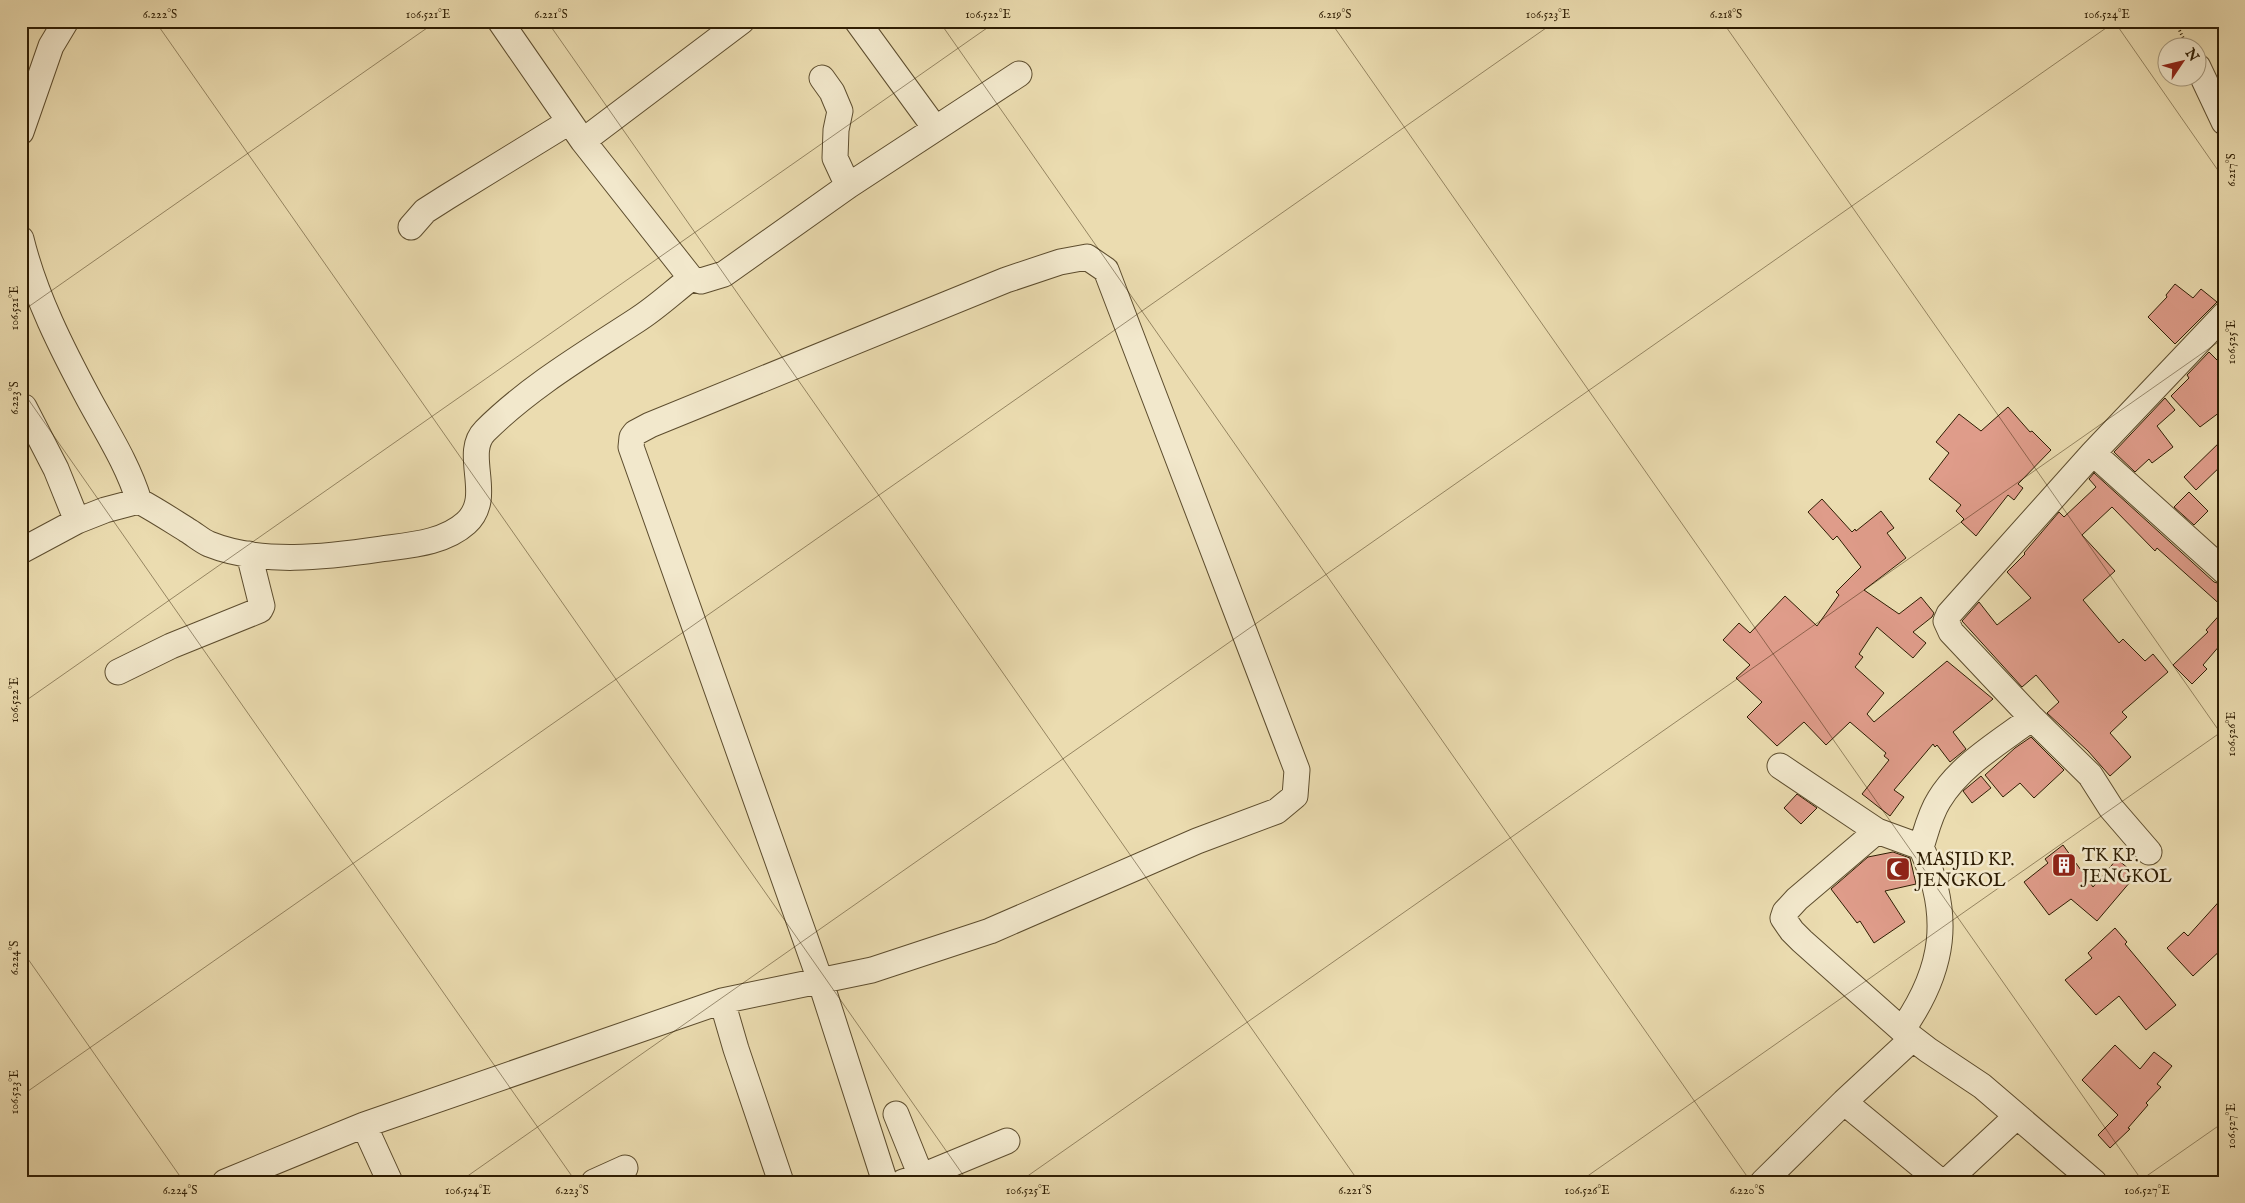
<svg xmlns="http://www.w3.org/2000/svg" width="2245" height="1203" font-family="'IM FELL English',serif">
  <rect width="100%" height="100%" fill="#ebdcb0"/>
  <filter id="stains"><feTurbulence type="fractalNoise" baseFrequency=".004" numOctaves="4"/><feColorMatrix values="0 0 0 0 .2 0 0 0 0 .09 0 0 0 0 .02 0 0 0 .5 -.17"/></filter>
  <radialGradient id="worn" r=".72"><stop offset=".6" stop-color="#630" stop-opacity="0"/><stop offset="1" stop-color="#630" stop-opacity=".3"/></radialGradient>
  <!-- building -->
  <path fill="#df9c8a" stroke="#2e1d03" d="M 2175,284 L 2193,298 L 2201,289 L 2217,302 L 2175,344 L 2148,317 L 2167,297 L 2166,295 Z
    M 2209,352 L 2224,367 L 2224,409 L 2200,427 L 2171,396 L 2189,378 L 2187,375 Z
    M 2165,398 L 2175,410 L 2157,426 L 2173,447 L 2152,463 L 2149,459 L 2135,472 L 2114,452 Z
    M 2008,407 L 2030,432 L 2032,431 L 2051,450 L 2018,484 L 2023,488 L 2014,500 L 2008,495 L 1976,536 L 1961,522 L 1964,519 L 1956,511 L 1961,505 L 1929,479 L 1949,453 L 1936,442 L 1959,414 L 1981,431 Z
    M 2224,438 L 2224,463 L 2196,490 L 2184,477 Z
    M 2094,473 L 2214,582 L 2224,585 L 2224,608 L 2157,548 L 2155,551 L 2112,507 L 2082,535 L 2115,571 L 2083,600 L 2119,643 L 2123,639 L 2145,661 L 2153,654 L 2168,672 L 2122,712 L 2127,717 L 2110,733 L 2131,757 L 2110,776 L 2088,751 L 2047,713 L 2059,702 L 2036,675 L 2022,687 L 1962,621 L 1979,602 L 1997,625 L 2031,598 L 2007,572 L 2025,554 L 2024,553 L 2059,512 L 2064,517 L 2096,487 L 2089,479 Z
    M 2189,492 L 2208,511 L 2194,525 L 2174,507 Z
    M 1822,499 L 1852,532 L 1855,529 L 1856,531 L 1881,511 L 1894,528 L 1887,533 L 1906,558 L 1864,590 L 1899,614 L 1921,597 L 1934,613 L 1932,617 L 1913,632 L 1926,643 L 1913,658 L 1877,627 L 1859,654 L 1863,657 L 1855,667 L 1884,693 L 1867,714 L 1874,722 L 1947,661 L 1993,699 L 1953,732 L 1966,749 L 1950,762 L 1937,745 L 1935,747 L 1933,744 L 1894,790 L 1904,797 L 1890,816 L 1862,794 L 1889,760 L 1884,756 L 1886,753 L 1850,722 L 1826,745 L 1804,722 L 1777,746 L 1747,717 L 1762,702 L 1736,678 L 1750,665 L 1723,640 L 1739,623 L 1750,633 L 1785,596 L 1817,626 L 1839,595 L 1836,592 L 1861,567 L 1837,536 L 1833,540 L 1808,512 Z
    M 2224,610 L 2224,646 L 2221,644 L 2203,665 L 2207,669 L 2192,684 L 2173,665 L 2208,632 L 2206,630 Z
    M 2031,737 L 2064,770 L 2034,798 L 2020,783 L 2003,797 L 1985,775 L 2015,748 Z
    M 1981,776 L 1991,788 L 1972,803 L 1963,791 Z
    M 1797,794 L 1817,808 L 1801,824 L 1784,808 Z
    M 2063,845 L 2093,887 L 2117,859 L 2136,875 L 2097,921 L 2071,899 L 2049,915 L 2024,882 L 2048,863 L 2045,859 Z
    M 1893,852 L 1910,858 L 1916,884 L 1885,891 L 1905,922 L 1874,943 L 1860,921 L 1857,923 L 1831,889 L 1868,857 Z
    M 2224,896 L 2224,947 L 2193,976 L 2167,948 L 2184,932 L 2188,936 Z
    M 2115,928 L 2127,942 L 2125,944 L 2176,1005 L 2146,1030 L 2119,996 L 2096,1015 L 2065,980 L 2092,958 L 2088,953 Z
    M 2115,1045 L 2140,1069 L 2154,1052 L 2172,1066 L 2157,1084 L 2161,1087 L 2146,1103 L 2148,1105 L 2128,1128 L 2130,1129 L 2110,1148 L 2098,1135 L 2118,1115 L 2082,1080 Z"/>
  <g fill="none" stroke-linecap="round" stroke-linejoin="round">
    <defs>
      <path id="minor" d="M 500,21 L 583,141 L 742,21
        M 857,21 L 935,128
        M 2198,67 L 2224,122
        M 822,78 L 832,92 L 840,111 L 836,130 L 835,158 L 848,186
        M 21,132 L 51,46 L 66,21
        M 411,227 L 425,211 L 447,197 L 569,122
        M 21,239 C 35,296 62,349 90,401 C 108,434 128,465 139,501
        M 691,278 L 701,281 L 724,274 L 848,186 L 1019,74
        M 24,407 L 56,469 L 77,521
        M 2093,453 L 2224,571
        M 21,551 L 77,521 L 105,510 L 139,501 C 156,510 171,520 187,530 C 194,534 202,541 209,544 C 261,565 327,557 381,549 C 410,545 444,543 466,523 C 495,497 462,454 485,431 C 529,387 585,354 637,320 C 656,308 673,292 691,278 L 583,141
        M 118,672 L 171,646 L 260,610 L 262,606 L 249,554
        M 2032,718 L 2090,775 L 2111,808 L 2149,852
        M 1780,766 L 1877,831 L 1921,847
        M 1877,831 L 1797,899 L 1785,912 L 1783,918 L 1792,931 L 1802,941 L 1902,1030
        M 722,1001 L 736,1049 L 781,1182
        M 1844,1102 L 1941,1182
        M 896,1114 L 921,1176
        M 364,1125 L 390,1182
        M 225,1182 L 364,1125 L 722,1001 L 872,970 L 990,931 L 1197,841 L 1277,811 L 1295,796 L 1297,770 L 1106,270 L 1087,257 L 1060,262 L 1006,280 L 650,425 L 635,433 L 632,437 L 631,447 L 820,980 L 885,1182
        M 594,1182 L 625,1168
        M 903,1182 L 927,1174 L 1007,1141
        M 1763,1182 L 1844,1102 L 1912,1039
        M 1946,1182 L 2017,1116
        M 2094,1182 L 1982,1086 L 1928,1050 L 1902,1030 C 1945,969 1952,915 1921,847 C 1926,832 1930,814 1939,800 C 1960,765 2000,742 2032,718 L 1951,632 L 1946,621 L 1949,614 L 2093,453 L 2224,315"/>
    </defs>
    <!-- minor casing -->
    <use href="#minor" stroke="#5d4d2e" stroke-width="27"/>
    <!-- path -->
    <path stroke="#2e1d03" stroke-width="3" stroke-dasharray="1 2.5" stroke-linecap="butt" d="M 2175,21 L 2188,48"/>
    <!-- minor -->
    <use href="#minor" stroke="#f2e8cc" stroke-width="25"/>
  </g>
  <!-- ticks -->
  <path fill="none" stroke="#2e1d03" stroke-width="1" stroke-opacity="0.45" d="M 155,21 L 968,1182M 547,21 L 1359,1182M 939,21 L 1751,1182M 1330,21 L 2143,1182M 1722,21 L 2224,738M 2114,21 L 2224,179M 21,312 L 437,21M 21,389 L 576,1182M 21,704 L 997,21M 21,949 L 184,1182M 21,1096 L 1556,21M 459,1182 L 2116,21M 1019,1182 L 2224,338M 1579,1182 L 2224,730M 2138,1182 L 2224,1122"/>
  <!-- icons -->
  <defs>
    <symbol id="building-square" viewBox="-11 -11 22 22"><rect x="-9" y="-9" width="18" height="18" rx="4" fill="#8f2418" stroke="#f2e8cc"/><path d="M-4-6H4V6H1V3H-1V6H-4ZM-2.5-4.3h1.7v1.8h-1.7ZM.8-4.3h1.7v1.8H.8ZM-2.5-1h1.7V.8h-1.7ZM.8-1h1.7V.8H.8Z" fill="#fff"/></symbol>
    <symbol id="mosque-square" viewBox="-11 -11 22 22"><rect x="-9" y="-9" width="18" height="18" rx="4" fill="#8f2418" stroke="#f2e8cc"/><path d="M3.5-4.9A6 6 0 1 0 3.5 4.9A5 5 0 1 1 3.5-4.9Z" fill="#fff"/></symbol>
  </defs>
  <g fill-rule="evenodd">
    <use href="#building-square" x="2050" y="851" width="28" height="28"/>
    <use href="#mosque-square" x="1884" y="855" width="28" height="28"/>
  </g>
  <g text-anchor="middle" stroke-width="5" stroke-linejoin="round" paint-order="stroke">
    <!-- poi labels -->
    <g font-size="18" fill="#2e1d03" stroke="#f2e8cc" text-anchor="start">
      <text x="2082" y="861">TK KP.<tspan x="2082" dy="21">JENGKOL</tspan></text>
      <text x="1916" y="865">MASJID KP.<tspan x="1916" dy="21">JENGKOL</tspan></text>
    </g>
  </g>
  <!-- margin -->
  <rect width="2245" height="1203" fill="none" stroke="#ebdcb0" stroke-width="55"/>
  <!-- north arrow -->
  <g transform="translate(2182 62) rotate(55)"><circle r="24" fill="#f2e8cc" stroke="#a4977c"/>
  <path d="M0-4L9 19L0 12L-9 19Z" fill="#8f2418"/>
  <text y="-8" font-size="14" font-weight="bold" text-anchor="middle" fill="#2e1d03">N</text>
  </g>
  <rect x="28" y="28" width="2190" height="1148" fill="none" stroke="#2e1d03" stroke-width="2"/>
  <g font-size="12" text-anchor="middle" fill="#2e1d03">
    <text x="160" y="18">6.222°S</text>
    <text x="428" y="18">106.521°E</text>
    <text x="551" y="18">6.221°S</text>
    <text x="988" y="18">106.522°E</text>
    <text x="1335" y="18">6.219°S</text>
    <text x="1548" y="18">106.523°E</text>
    <text x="1726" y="18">6.218°S</text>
    <text x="2107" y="18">106.524°E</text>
    <text transform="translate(2231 170) rotate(-90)" y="4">6.217°S</text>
    <text transform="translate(14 308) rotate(-90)" y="4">106.521°E</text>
    <text transform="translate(2231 342) rotate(-90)" y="4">106.525°E</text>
    <text transform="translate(14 398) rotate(-90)" y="4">6.223°S</text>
    <text transform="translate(14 700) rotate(-90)" y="4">106.522°E</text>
    <text transform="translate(2231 734) rotate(-90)" y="4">106.526°E</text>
    <text transform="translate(14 958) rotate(-90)" y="4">6.224°S</text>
    <text transform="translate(14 1092) rotate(-90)" y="4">106.523°E</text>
    <text transform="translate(2231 1126) rotate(-90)" y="4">106.527°E</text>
    <text x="180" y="1194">6.224°S</text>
    <text x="468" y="1194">106.524°E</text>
    <text x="572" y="1194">6.223°S</text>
    <text x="1028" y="1194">106.525°E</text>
    <text x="1355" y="1194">6.221°S</text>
    <text x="1587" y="1194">106.526°E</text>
    <text x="1747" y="1194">6.220°S</text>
    <text x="2147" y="1194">106.527°E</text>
  </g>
  <rect width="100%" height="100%" filter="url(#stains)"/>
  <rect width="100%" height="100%" fill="url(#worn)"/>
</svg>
